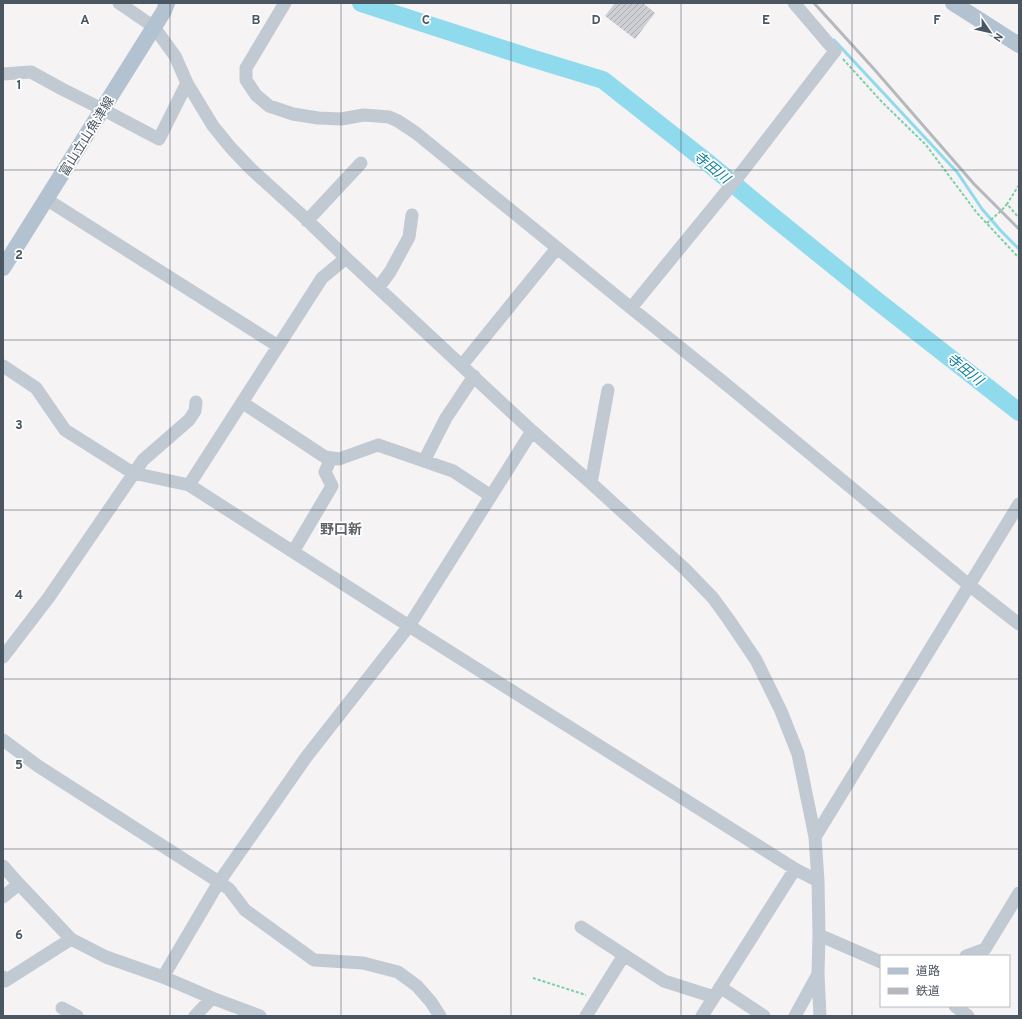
<svg xmlns="http://www.w3.org/2000/svg" width="1022" height="1019" font-family="Overpass,'Noto Sans JP',sans-serif">
  <defs>
    <pattern id="building-hatch" width="6" height="6" patternUnits="userSpaceOnUse"><rect width="6" height="6" fill="#cdcfd5"/><path d="M-1 1l2-2M0 6l6-6M5 7l2-2" fill="none" stroke="#a8abb0"/></pattern>
  </defs>
  <rect width="100%" height="100%" fill="#f5f3f3"/>
  <g fill="none" stroke-linecap="round" stroke-linejoin="round">
    <!-- stream -->
    <path stroke="#90daee" stroke-width="3" d="M 834,40 L 957,172 L 982,209 L 1001,231 L 1019,249"/>
    <!-- river -->
    <path stroke="#90daee" stroke-width="18" d="M 361,3 L 531,58 L 603,80 L 707,162 L 761,207 L 876,300 L 1019,412"/>
  </g>
  <!-- building -->
  <path fill="url(#building-hatch)" d="M 615,3 L 643,3 L 655,13 L 635,39 L 605,16 Z"/>
  <g fill="none" stroke-linecap="round" stroke-linejoin="round">
    <!-- path -->
    <path stroke="#7ad0a6" stroke-width="2" stroke-dasharray="3 2" stroke-linecap="butt" d="M 843,59 L 881,101 L 926,145 L 977,213 L 1019,258
      M 1019,185 L 1007,204 L 1019,218
      M 987,223 L 1001,211 L 1007,204
      M 533,978 L 586,995"/>
    <!-- minor -->
    <path stroke="#c1cad2" stroke-width="13" d="M 119,3 L 154,27 L 175,56 L 187,83 L 213,126 L 231,148 L 251,169 L 304,217 L 346,258 L 532,431 L 591,483 L 685,569 L 713,598 L 729,620 L 756,660 L 781,711 L 798,754 L 815,837 L 818,881 L 819,935 L 818,974 L 820,1016
      M 285,3 L 246,68 L 246,80 L 256,95 L 269,106 L 293,114 L 318,118 L 341,119 L 364,115 L 389,117 L 398,121 L 416,133 L 631,308 L 727,385 L 969,585 L 1019,624
      M 3,74 L 31,72 L 62,89 L 102,109 L 159,139 L 187,83
      M 46,199 L 278,346
      M 307,221 L 361,163
      M 378,288 L 390,272 L 409,237 L 412,215
      M 631,308 L 738,177 L 835,51 L 794,3
      M 462,365 L 557,248
      M 3,366 L 36,388 L 65,430 L 133,473 L 189,485 L 409,626 L 795,869 L 818,881
      M 243,403 L 325,457 L 339,459 L 378,445 L 453,471 L 491,496
      M 424,461 L 446,418 L 474,376
      M 591,483 L 608,390
      M 189,485 L 322,278 L 346,258
      M 293,552 L 332,486 L 325,472 L 331,458
      M 3,657 L 49,597 L 143,460 L 189,420 L 195,411 L 196,402
      M 3,740 L 38,766 L 219,882 L 229,889 L 245,910 L 314,960 L 363,963 L 398,972 L 417,986 L 431,1002 L 440,1016
      M 815,837 L 1019,504
      M 3,866 L 19,884 L 71,939 L 106,957 L 163,977 L 212,998 L 260,1016
      M 3,897 L 19,884
      M 581,927 L 664,981 L 714,997
      M 819,935 L 881,962
      M 966,956 L 985,949 L 1019,893
      M 3,977 L 5,981 L 71,939
      M 163,977 L 219,882 L 307,756 L 409,626 L 532,431
      M 720,987 L 764,1016
      M 955,1006 L 968,1016
      M 62,1008 L 77,1016
      M 195,1016 L 212,998
      M 586,1016 L 624,955
      M 702,1016 L 795,869
      M 795,1016 L 818,974"/>
    <!-- major -->
    <path stroke="#b3c2d1" stroke-width="16" d="M 953,3 L 1019,45
      M 3,268 L 164,11 L 167,3"/>
    <!-- rail -->
    <path stroke="#b5b8bd" stroke-width="3" d="M 814,3 L 874,69 L 974,184 L 1019,229"/>
  </g>
  <!-- grid -->
  <path fill="none" stroke="#4a5661" stroke-width="1" stroke-opacity="0.55" d="M 170,3 L 170,1016M 341,3 L 341,1016M 511,3 L 511,1016M 681,3 L 681,1016M 852,3 L 852,1016M 3,170 L 1019,170M 3,340 L 1019,340M 3,510 L 1019,510M 3,679 L 1019,679M 3,849 L 1019,849"/>
  <g text-anchor="middle" stroke-width="3.5" stroke-linejoin="round" paint-order="stroke">
    <!-- street labels -->
    <g font-size="13" fill="#4a5661" stroke="#fff">
      <text transform="translate(86 136) rotate(-58)" y="5">富山立山魚津線</text>
    </g>
    <!-- water labels -->
    <g font-size="14" font-style="italic" fill="#0c7c9b" stroke="#fff">
      <text transform="translate(712 167) rotate(39)" y="5">寺田川</text>
      <text transform="translate(965 369) rotate(39)" y="5">寺田川</text>
    </g>
    <!-- neighbourhood labels -->
    <g font-size="14" font-weight="bold" fill="#5f6368" stroke="#fff">
      <text x="341" y="534">野口新</text>
    </g>
  </g>
  <g font-size="13" text-anchor="middle" font-weight="bold" fill="#4a5661" stroke="#fff" stroke-width="3.5" stroke-linejoin="round" paint-order="stroke">
    <text x="85" y="24">A</text>
    <text x="256" y="24">B</text>
    <text x="426" y="24">C</text>
    <text x="596" y="24">D</text>
    <text x="766" y="24">E</text>
    <text x="937" y="24">F</text>
    <text x="19" y="89">1</text>
    <text x="19" y="259">2</text>
    <text x="19" y="429">3</text>
    <text x="19" y="599">4</text>
    <text x="19" y="769">5</text>
    <text x="19" y="939">6</text>
  </g>
  <!-- border -->
  <rect width="1022" height="1019" fill="none" stroke="#4a5661" stroke-width="8"/>
  <!-- legend -->
  <rect x="880" y="955" width="130" height="52" fill="#ffffff" stroke="#b7bbc0"/>
  <rect x="888" y="968" width="20" height="6" fill="#b3c2d1" stroke="#b7bbc0"/>
  <text x="916" y="975" font-size="12" fill="#4a5661">道路</text>
  <rect x="888" y="988" width="20" height="6" fill="#b5b8bd" stroke="#b7bbc0"/>
  <text x="916" y="995" font-size="12" fill="#4a5661">鉄道</text>
  <!-- north arrow -->
  <g transform="translate(990 32) rotate(124)" stroke="#ffffff" stroke-width="3" paint-order="stroke">
  <path d="M0-3L7 15L0 10L-7 15Z" fill="#4a5661"/>
  <text y="-6" font-size="11" font-weight="bold" text-anchor="middle" fill="#4a5661">N</text>
  </g>
</svg>
